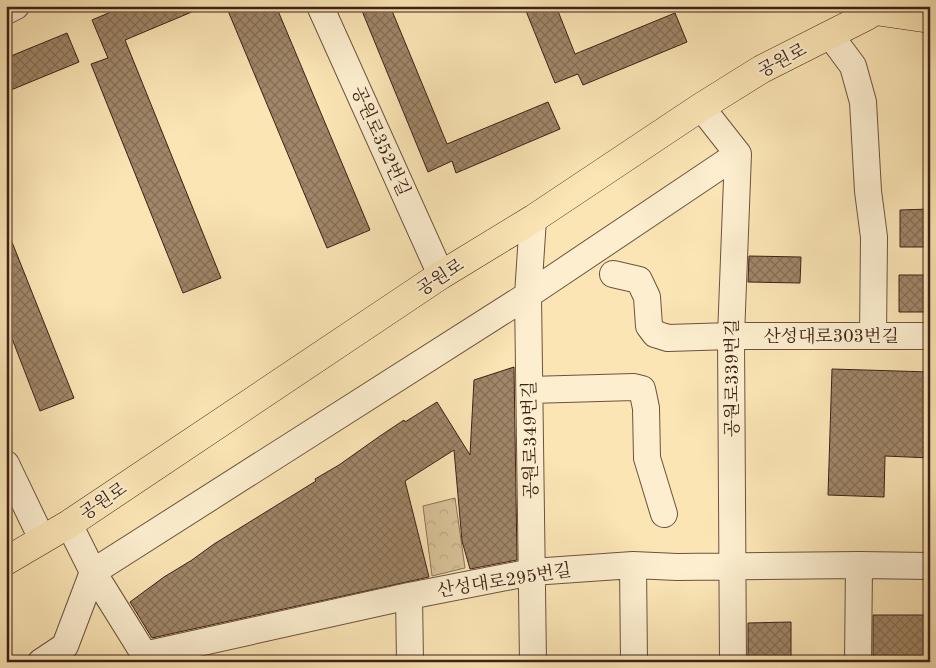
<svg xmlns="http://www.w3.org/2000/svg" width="936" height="668" font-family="'Old Standard TT','Noto Serif KR',serif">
  <defs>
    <pattern id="park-crowns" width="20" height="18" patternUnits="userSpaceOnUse" patternTransform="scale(1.25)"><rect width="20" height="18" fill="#dbc49a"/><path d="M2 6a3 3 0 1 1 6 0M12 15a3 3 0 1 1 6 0" fill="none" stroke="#bda884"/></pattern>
    <pattern id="building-cross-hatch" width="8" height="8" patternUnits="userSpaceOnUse" patternTransform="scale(1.25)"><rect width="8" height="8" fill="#a08769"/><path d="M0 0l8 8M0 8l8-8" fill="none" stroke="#846e55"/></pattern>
  </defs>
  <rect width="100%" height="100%" fill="#fbe5b5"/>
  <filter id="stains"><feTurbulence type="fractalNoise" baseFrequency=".004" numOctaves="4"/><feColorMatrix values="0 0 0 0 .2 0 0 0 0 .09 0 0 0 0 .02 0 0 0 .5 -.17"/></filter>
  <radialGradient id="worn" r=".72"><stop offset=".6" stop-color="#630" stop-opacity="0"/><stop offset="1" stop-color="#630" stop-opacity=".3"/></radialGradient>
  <!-- park -->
  <path fill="url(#park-crowns)" stroke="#8c7258" d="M 455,498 L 465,568 L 432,576 L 423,506 Z"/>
  <!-- building -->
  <path fill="url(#building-cross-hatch)" stroke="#3d2117" d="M 125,6 L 206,6 L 125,40 L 221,278 L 183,293 L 91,64 L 108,58 L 92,20 Z
    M 226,6 L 276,6 L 370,230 L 327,248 Z
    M 360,6 L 390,6 L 447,144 L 548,102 L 560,129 L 456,173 L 452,161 L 428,172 Z
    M 524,6 L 556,6 L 575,54 L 675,13 L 687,42 L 583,85 L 578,74 L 555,83 Z
    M 67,33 L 79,62 L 6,92 L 6,58 Z
    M 930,209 L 930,247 L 900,247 L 900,210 Z
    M 6,227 L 74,398 L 40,411 L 6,323 Z
    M 749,256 L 801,257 L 800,283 L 748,282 Z
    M 899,275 L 930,275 L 930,312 L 899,312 Z
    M 514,367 L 517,560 L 470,569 L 462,541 L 454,450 L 405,481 L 429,577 L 152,638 L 130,602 L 164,577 L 192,560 L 214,544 L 316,481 L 315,479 L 339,465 L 380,436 L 404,420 L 405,422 L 437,402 L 470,455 L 474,380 Z
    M 832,369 L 930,372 L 930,458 L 885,456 L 884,497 L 828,495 Z
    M 873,615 L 926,615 L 926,662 L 873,662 Z
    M 791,622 L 791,662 L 748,662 L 748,623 Z"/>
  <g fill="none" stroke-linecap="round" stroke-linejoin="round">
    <defs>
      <path id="minor" d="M 320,6 L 441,275
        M 6,11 L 16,6
        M 830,35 L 853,66 L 863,102 L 868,191 L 874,237 L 873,336
        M 701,107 L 738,154 L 731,336 L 733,662
        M 533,219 L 528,295 L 533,662
        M 613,274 L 639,280 L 647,297 L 649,326 L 655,334 L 668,338 L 731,336 L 930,336
        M 530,390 L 634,387 L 642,389 L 646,408 L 647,458 L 664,514
        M 6,464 L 42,539
        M 69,524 L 93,572 L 149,662
        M 633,565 L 634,662
        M 409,596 L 410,662
        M 144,655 L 409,596 L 532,572 L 633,565 L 677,567 L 859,565 L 930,566
        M 41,662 L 65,646 L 93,572 L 528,295 L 738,154
        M 858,662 L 859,565"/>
      <path id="major" d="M 875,11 L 930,19
        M 6,561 L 69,524 L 441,275 L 533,219 L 701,107 L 762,69 L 867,16 L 883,6"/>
    </defs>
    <!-- minor casing -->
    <use href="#minor" stroke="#6c523e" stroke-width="28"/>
    <!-- major casing -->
    <use href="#major" stroke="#3d2117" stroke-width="29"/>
    <!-- minor -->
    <use href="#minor" stroke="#fceecf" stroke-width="26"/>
    <!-- major -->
    <use href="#major" stroke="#fbe5b5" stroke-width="28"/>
  </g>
  <g text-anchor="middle" stroke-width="4" stroke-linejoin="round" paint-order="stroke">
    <!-- street labels -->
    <g font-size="18" fill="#3d2117" stroke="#fceecf">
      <text transform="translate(782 60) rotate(-28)" y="6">공원로</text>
      <text transform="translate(381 141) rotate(66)" y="6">공원로352번길</text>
      <text transform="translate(440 277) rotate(-33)" y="6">공원로</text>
      <text x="831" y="342">산성대로303번길</text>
      <text transform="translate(732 378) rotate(-90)" y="6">공원로339번길</text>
      <text transform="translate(530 440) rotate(-91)" y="6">공원로349번길</text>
      <text transform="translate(103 501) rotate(-34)" y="6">공원로</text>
      <text transform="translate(504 580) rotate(-9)" y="6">산성대로295번길</text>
    </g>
  </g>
  <!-- margin -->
  <rect width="936" height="668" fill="none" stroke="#fbe5b5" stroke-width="25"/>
  <rect x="8" y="8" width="921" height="653" fill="none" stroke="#3d2117" stroke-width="2.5"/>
  <rect x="12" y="12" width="911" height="643" fill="none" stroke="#3d2117"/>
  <rect width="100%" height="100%" filter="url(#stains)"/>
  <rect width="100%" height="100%" fill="url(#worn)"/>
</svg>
